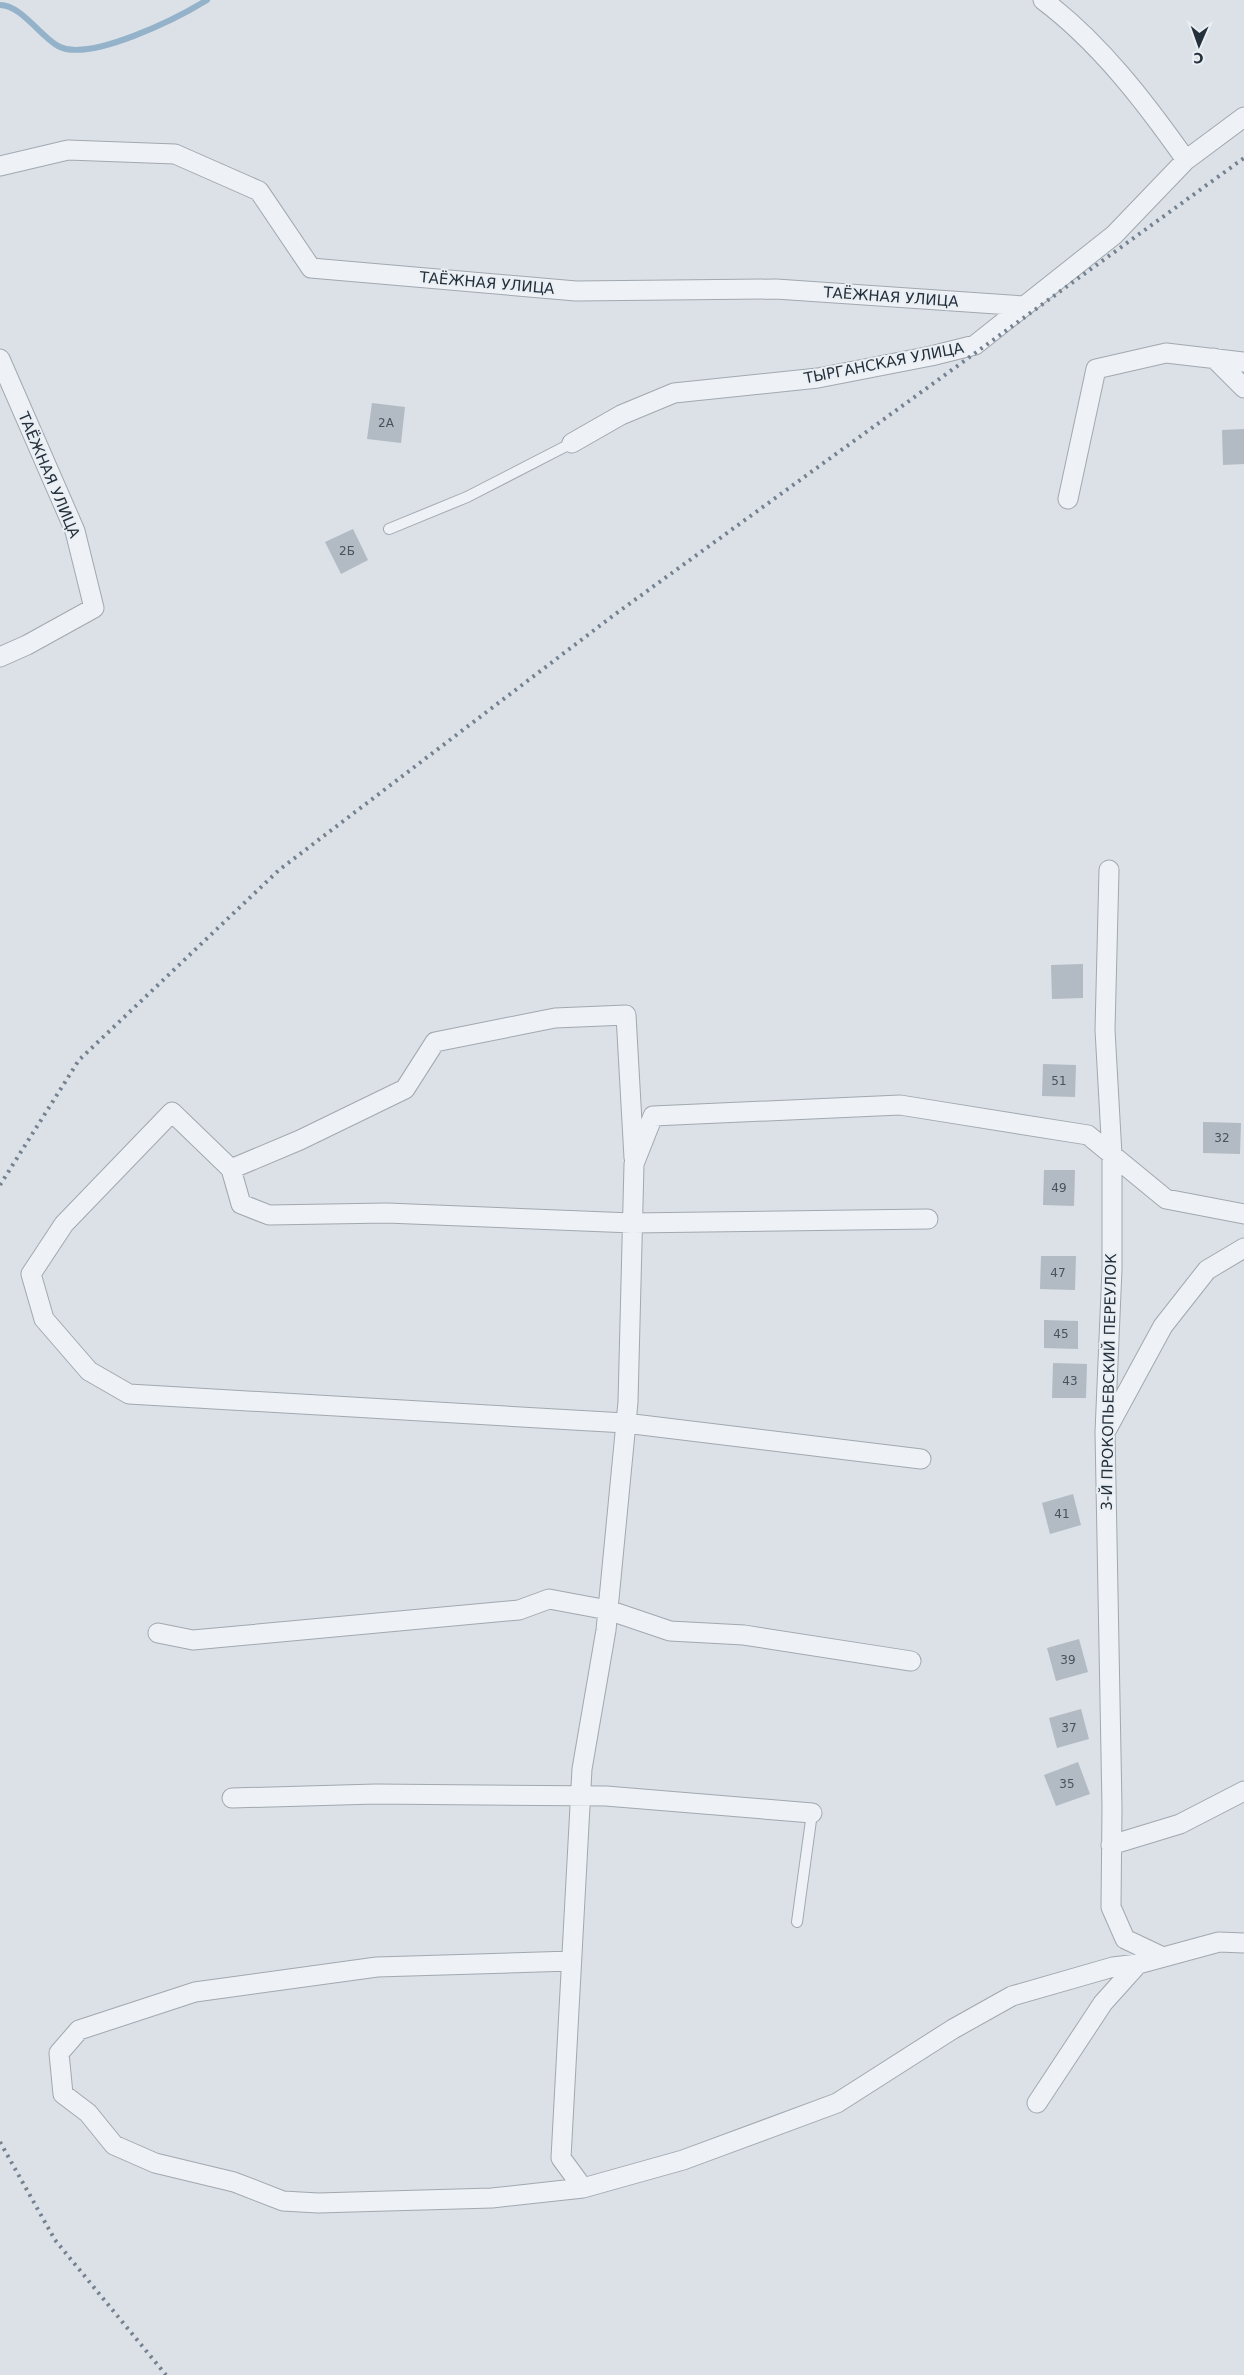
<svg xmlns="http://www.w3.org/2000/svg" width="1244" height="2375" font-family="'DejaVu Sans',sans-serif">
  <rect width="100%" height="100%" fill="#dbe1e6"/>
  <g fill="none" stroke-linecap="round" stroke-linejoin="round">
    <!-- stream -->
    <path stroke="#94b2c9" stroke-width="6" d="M 0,5 C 21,5 41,37 58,46 C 89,63 178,18 207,0"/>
  </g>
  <!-- building -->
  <path fill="#b2bac3" d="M 372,403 L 405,407 L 401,443 L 367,439 Z
    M 1244,429 L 1244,464 L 1223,465 L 1222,430 Z
    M 353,529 L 368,560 L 341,574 L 325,542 Z
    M 1083,964 L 1083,998 L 1052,999 L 1051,965 Z
    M 1043,1064 L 1076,1065 L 1075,1097 L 1042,1096 Z
    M 1203,1122 L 1241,1123 L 1240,1154 L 1203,1153 Z
    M 1044,1170 L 1075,1170 L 1074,1206 L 1043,1205 Z
    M 1041,1256 L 1076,1256 L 1075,1290 L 1040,1289 Z
    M 1044,1320 L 1078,1321 L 1078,1349 L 1044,1348 Z
    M 1053,1363 L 1087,1364 L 1086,1398 L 1052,1398 Z
    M 1073,1494 L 1081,1525 L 1050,1534 L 1042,1503 Z
    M 1079,1639 L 1088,1672 L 1056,1681 L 1047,1648 Z
    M 1081,1709 L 1089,1739 L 1057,1748 L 1049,1718 Z
    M 1078,1762 L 1090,1794 L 1056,1806 L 1044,1775 Z"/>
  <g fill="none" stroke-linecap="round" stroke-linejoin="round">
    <defs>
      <path id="service" d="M 389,529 L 467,497 L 572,443
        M 797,1922 L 812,1813"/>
      <path id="minor" d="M 1043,0 C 1100,43 1145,102 1186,160
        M 0,166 L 68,150 L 175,154 L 259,191 L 311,268 L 576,291 L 776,289 L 1024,306
        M 1214,358 L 1244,388
        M 0,359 L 75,531 L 94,608 L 27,645 L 0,657
        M 572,443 L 621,415 L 674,393 L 818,378 L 931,356 L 975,345 L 1114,235 L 1186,160 L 1244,117
        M 1068,499 L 1096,369 L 1166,353 L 1244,362
        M 1109,870 L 1105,1030 L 1112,1155 L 1112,1269 L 1105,1432 L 1112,1807 L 1111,1907 L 1125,1939 L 1163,1957
        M 634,1158 L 626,1015 L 555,1018 L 435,1042 L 405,1089 L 300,1140 L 231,1169 L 172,1112 L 64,1224 L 31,1274 L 44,1319 L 89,1371 L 129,1394 L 625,1423 L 921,1459
        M 231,1169 L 241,1204 L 269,1215 L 387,1213 L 632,1223 L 928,1219
        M 1107,1429 L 1163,1326 L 1207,1270 L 1244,1248
        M 158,1633 L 193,1640 L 519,1610 L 549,1599 L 608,1610 L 670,1631 L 744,1635 L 911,1661
        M 232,1798 L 376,1794 L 606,1796 L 812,1813
        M 1111,1845 L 1180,1824 L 1244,1791
        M 571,1961 L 377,1967 L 195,1992 L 79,2030 L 59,2053 L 63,2094 L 88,2113 L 114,2145 L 155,2163 L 234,2182 L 283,2201 L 318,2203 L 492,2198 L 583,2188
        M 1138,1964 L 1113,1967 L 1012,1996 L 953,2029 L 837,2103 L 683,2160 L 583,2188 L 561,2158 L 582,1769 L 606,1630 L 628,1402 L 634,1164 L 653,1116 L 900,1105 L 1088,1135 L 1166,1199 L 1244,1214
        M 1037,2103 L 1103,2003 L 1138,1964 L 1219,1942 L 1244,1943"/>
    </defs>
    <!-- service casing -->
    <use href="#service" stroke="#a1a8b0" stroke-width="12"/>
    <!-- minor casing -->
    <use href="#minor" stroke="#a1a8b0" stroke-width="21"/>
    <!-- service -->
    <use href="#service" stroke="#eef1f5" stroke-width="10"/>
    <!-- minor -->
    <use href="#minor" stroke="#eef1f5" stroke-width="19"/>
    <!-- rail -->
    <path stroke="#748190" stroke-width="4" stroke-dasharray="2.5 5" stroke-linecap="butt" d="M 0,1185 L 79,1060 L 279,870 L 614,615 L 1244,158
      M 0,2142 L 55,2240 L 166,2375"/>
  </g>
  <g text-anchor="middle" stroke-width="4" stroke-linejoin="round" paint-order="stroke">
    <!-- number labels -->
    <g font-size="12" fill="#48525e">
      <text x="386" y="427">2А</text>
      <text x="347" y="555">2Б</text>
      <text x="1059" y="1085">51</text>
      <text x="1222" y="1142">32</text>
      <text x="1059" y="1192">49</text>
      <text x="1058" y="1277">47</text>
      <text x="1061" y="1338">45</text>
      <text x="1070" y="1385">43</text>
      <text x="1062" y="1518">41</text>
      <text x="1068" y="1664">39</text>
      <text x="1069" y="1732">37</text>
      <text x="1067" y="1788">35</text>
    </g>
    <!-- street labels -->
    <g font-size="15" fill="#25303d" stroke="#eaeff4">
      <text transform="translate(487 283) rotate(5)" y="5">ТАЁЖНАЯ УЛИЦА</text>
      <text transform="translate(891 297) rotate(4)" y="5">ТАЁЖНАЯ УЛИЦА</text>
      <text transform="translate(884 363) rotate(-11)" y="5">ТЫРГАНСКАЯ УЛИЦА</text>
      <text transform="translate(49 475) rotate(67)" y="5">ТАЁЖНАЯ УЛИЦА</text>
      <text transform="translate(1109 1382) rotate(-89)" y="5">3-Й ПРОКОПЬЕВСКИЙ ПЕРЕУЛОК</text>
    </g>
  </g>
  <!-- north arrow -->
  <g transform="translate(1199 45) rotate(182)" stroke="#eaeff4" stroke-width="4" paint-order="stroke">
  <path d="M0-4L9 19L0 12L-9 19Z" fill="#25303d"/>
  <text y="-8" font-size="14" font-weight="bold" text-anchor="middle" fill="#25303d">С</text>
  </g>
</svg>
